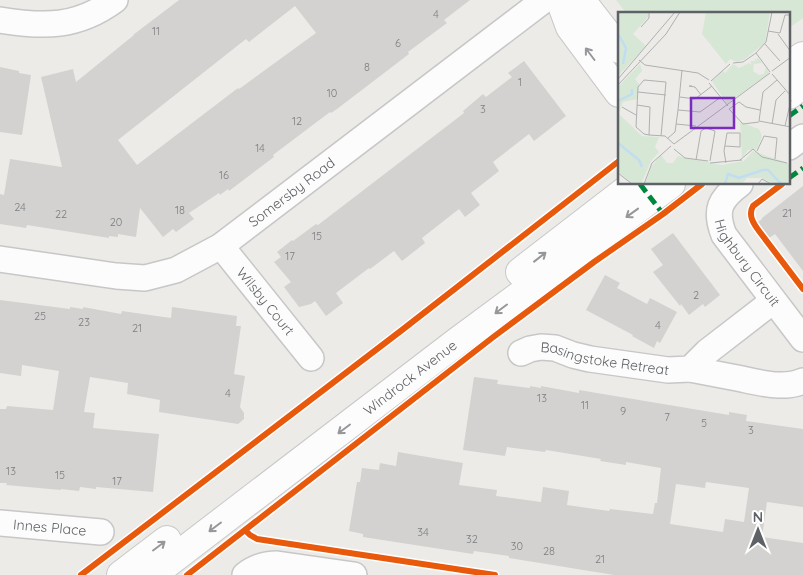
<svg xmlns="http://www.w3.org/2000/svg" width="803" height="575" font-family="Quicksand,sans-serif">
  <rect width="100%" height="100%" fill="#ecebe8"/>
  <!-- green -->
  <path fill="#d7e7d5" d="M 616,0 L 803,0 L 803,18 L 789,28 L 789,14 L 627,14 Z"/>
  <!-- building -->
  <path fill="#d3d2d1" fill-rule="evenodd" d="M 179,0 L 470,0 L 444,20 L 447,23 L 408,52 L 409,54 L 337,109 L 331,113 L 330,112 L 273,155 L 274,157 L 229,191 L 228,189 L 220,195 L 219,193 L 189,213 L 194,219 L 176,232 L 173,229 L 163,237 L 140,208 L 136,237 L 118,234 L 118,237 L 109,236 L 109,238 L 27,225 L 26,228 L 0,224 L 0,194 L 4,195 L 10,159 L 62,167 L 41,77 L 73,69 L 76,82 L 134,35 L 133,35 ZM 295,6 L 316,33 L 239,89 L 238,88 L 137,165 L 118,140 L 246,39 L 249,42 Z
    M 524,61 L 566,116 L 534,141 L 529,134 L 493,162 L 499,171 L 471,193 L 480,205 L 465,217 L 459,209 L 422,238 L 425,243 L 402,261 L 394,251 L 370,269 L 369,268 L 336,293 L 343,303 L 326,316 L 315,301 L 311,304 L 299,307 L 284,287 L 291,282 L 274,262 L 281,257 L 277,252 L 292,240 L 293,241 L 316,224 L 318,225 L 464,113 L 463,111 L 483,94 L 486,97 L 512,77 L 508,73 Z
    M 0,67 L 19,71 L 19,73 L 31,75 L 22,135 L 0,132 Z
    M 803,186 L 803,271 L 775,234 L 769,238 L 757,223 L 762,219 L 762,218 Z
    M 673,233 L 720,295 L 705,307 L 703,304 L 689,315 L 681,304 L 680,306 L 653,272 L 663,265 L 651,249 Z
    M 605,275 L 620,283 L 617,288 L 647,304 L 650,298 L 677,312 L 660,343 L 657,341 L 654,348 L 632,336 L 633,335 L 586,310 Z
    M 0,300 L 70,309 L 70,307 L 83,309 L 83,307 L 121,314 L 122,311 L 171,318 L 172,307 L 237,316 L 236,326 L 241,326 L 234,374 L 245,376 L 240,407 L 244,413 L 244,419 L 238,424 L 159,412 L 160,400 L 127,394 L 128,383 L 90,377 L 84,412 L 95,413 L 93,428 L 159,434 L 153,492 L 96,487 L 96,489 L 80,487 L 79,491 L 61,489 L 61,490 L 6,485 L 7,483 L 0,483 L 0,409 L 6,409 L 7,406 L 53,410 L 59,371 L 22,365 L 21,376 L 0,373 Z
    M 474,377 L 498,380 L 497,384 L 530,388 L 530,386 L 541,388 L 541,386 L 579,393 L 579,390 L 729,415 L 729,412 L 747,415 L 746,421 L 803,429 L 803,507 L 767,502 L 762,537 L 803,543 L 803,575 L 614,575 L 509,558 L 509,556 L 474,551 L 473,554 L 363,537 L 363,534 L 349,531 L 357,482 L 360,482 L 362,468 L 379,470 L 380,463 L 396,466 L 398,452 L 463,463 L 459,485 L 497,490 L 496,496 L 541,502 L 543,487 L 569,491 L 567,505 L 609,511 L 610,509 L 653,514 L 655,503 L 657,503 L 661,468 L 626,462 L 626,465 L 600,461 L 601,459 L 546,450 L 545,452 L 507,447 L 505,456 L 463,450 ZM 706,482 L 749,488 L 744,522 L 725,519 L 723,532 L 670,524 L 676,484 L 705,488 Z"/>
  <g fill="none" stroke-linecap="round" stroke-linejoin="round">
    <defs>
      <g id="street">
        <path d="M 0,20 C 44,27 77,28 115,0"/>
        <path d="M 789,147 L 803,137"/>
        <path id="s1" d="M 740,184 C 720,199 714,210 724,235 L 803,339"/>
        <path id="s2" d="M 221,246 L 311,358"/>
        <path id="s3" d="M 0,259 L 116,276 L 145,278 L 176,270 L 221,246 L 544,0"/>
        <path id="s4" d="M 521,353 L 530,349 L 541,347 L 555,348 L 573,355 L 590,359 L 668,370 L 690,369 L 707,352 L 773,301"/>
        <path d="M 690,369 C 706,372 721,375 737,378 C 757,382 783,390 803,381"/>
        <path id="s5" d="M 0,523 L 101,532"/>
        <path d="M 245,575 C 255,567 264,564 277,564 L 354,575"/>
      </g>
      <g id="secondary">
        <path d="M 562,0 L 563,8 L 570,27 L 619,93"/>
        <path d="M 577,0 L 587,8 L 619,49"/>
        <path d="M 789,66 L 803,56"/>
        <path d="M 789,95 L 803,84"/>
        <path d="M 520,272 L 634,184"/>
        <path d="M 121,575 L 167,540"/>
        <path id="s6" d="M 152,575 L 458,341 L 671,184"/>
      </g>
    </defs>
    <!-- street casing -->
    <use href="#street" stroke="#c7c7c7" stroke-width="28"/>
    <!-- secondary casing -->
    <use href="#secondary" stroke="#c9c9c9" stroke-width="30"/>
    <!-- street -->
    <use href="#street" stroke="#fcfcfc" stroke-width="25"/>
    <!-- secondary -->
    <use href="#secondary" stroke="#fcfcfc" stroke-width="28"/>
    <!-- quiet -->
    <path stroke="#00873e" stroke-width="5" stroke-dasharray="10 5" stroke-linecap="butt" d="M 789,116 L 803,106
      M 789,178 L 803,168
      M 640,184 L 663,214"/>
    <defs>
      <path id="cycleway" d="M 782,184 L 753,206 C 748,215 753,223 759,231 L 803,289
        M 245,530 L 250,535 L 257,539 L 495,575
        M 81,575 L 402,330 L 619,161
        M 187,575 L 492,338 L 594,262 L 663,214 L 702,184"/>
    </defs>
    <!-- cycleway casing -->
    <use href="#cycleway" stroke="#fff" stroke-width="9"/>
    <!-- cycleway -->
    <use href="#cycleway" stroke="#e8590c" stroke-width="6"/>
  </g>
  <!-- one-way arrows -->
  <defs><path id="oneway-shaft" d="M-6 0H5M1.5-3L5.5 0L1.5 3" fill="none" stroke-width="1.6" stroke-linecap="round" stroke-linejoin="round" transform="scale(1.25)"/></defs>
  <g stroke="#95979a">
    <use href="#oneway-shaft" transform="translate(590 54) rotate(-127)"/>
    <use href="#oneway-shaft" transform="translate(632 213) rotate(144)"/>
    <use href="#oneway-shaft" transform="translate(540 257) rotate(-38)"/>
    <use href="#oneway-shaft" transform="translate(501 309) rotate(143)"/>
    <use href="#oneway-shaft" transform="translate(344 429) rotate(143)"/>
    <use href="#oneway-shaft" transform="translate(215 527) rotate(143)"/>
    <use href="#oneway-shaft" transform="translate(159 546) rotate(-37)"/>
  </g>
  <g text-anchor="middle" stroke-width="5" stroke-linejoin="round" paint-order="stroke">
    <!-- number labels -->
    <g font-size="11" fill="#7c7e81">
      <text x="436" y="18">4</text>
      <text x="156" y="35">11</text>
      <text x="398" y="47">6</text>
      <text x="367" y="71">8</text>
      <text x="520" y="86">1</text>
      <text x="332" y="97">10</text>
      <text x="483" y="113">3</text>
      <text x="297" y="125">12</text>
      <text x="260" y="152">14</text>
      <text x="224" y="179">16</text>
      <text x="20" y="211">24</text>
      <text x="180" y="214">18</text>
      <text x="787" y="217">21</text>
      <text x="61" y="218">22</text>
      <text x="116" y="226">20</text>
      <text x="317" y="240">15</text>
      <text x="290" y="260">17</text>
      <text x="696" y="299">2</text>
      <text x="40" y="320">25</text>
      <text x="84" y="326">23</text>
      <text x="658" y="329">4</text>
      <text x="137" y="332">21</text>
      <text x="228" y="397">4</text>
      <text x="542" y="402">13</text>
      <text x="585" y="409">11</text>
      <text x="623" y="415">9</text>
      <text x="667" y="421">7</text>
      <text x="704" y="427">5</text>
      <text x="751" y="434">3</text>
      <text x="11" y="475">13</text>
      <text x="60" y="479">15</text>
      <text x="117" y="485">17</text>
      <text x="423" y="536">34</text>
      <text x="472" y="543">32</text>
      <text x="517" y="550">30</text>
      <text x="549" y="555">28</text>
      <text x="600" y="563">21</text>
    </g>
    <!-- street labels -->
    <g font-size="14" fill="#5e6165" stroke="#fff">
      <text dy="5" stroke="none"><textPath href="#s3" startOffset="318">Somersby Road</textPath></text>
      <text dy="5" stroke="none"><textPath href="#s1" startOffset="95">Highbury Circuit</textPath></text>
      <text dy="5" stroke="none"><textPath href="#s2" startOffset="71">Wilsby Court</textPath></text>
      <text dy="5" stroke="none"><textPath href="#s4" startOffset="86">Basingstoke Retreat</textPath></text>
      <text dy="5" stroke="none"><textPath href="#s6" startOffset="325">Windrock Avenue</textPath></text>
      <text dy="5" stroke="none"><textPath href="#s5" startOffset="50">Innes Place</textPath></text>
    </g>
  </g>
  <!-- overview -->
  <g transform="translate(618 12)">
    <rect width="172" height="172" fill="#ecebe8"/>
    <path d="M 0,0 L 30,0 L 31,4 L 15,22 L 28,34 L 0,64 ZM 88,0 L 152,0 L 147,31 L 127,47 L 119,50 L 112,47 L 108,52 L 84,22 ZM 139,44 L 144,51 L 136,52 L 135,59 L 141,63 L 146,62 L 148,55 L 151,61 L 109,92 L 94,69 L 105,59 L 107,61 L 115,52 L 121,56 L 131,51 L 133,53 L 133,49 L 138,49 L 136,47 L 140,47 ZM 22,52 L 24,59 L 17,67 L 21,72 L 19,87 L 5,90 L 1,102 L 24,124 L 41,125 L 37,135 L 41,140 L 33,149 L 23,172 L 15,172 L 0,160 L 0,75 ZM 122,110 L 141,117 L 144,124 L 139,137 L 130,138 L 124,146 ZM 135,139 L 172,152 L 172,172 L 155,172 L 144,166 L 129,166 L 124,172 L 27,172 L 33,155 L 43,143 L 49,151 L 55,151 L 60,144 L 104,153 L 126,149 Z" fill="#d7e7d5"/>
    <path fill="none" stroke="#c1ddf1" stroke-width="2.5" d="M 0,22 L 8,36 L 5,52M 0,89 L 14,82 L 14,77M 0,131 L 21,148 L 24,155M 107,172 L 110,162 L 121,166 L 145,158 L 150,158 L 163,172"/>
    <path fill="none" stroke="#afb0b0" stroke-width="1" d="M 23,15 L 31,6 L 31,0M 150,19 L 162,21 L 167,3 L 173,3M 160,22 L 173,40M 147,32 L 162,49M 21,48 L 27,53 L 80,61 L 91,68M 115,51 L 125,50 L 138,41M 64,58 L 60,98 L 82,100 L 103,85M 154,59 L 173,45M 152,60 L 138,41 L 148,30 L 154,0M 154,62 L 173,84M 0,67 L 57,0M 159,68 L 145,80 L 141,109 L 173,115M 93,69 L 112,52M 91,71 L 110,94M 0,73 L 48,22 L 62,0M 74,74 L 71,74 L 77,75 L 83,83M 20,80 L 48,83M 62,85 L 77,87 L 94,74M 19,93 L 32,95 L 31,123M 4,95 L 18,103M 141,110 L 125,112 L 111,97 L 121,90 L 128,95 L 142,98M 58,112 L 78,114M 154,112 L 158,88 L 167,79M 167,114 L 173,88M 43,124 L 48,70 L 26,68 L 20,75 L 18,115 L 26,122 L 31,123 L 47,124 L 56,132M 50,126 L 57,120 L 60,98M 56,132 L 152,61M 107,134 L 122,135 L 122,121 L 109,121 L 106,139 L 108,151M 56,137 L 67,146 L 90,149M 139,139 L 146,124 L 159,126 L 157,147M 78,148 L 83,119 L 88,116 L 97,119 L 92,149M 122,148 L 135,137 L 144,145 L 169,151M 92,151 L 124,148M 0,161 L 14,172M 26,172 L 34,151 L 53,134M 140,172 L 144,167 L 153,172"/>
    <path fill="#7b2cbf" fill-opacity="0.15" stroke="#7b2cbf" stroke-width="2.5" d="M 73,86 L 116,86 L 116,116 L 73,116 Z"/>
    <rect width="172" height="172" fill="none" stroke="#5e6165" stroke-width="2.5"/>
  </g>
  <!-- north arrow -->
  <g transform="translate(758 530)" stroke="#ffffff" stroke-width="4" paint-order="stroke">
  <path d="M0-4L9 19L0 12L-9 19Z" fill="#5e6165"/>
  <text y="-8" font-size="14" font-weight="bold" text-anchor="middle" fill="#5e6165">N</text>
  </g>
</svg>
